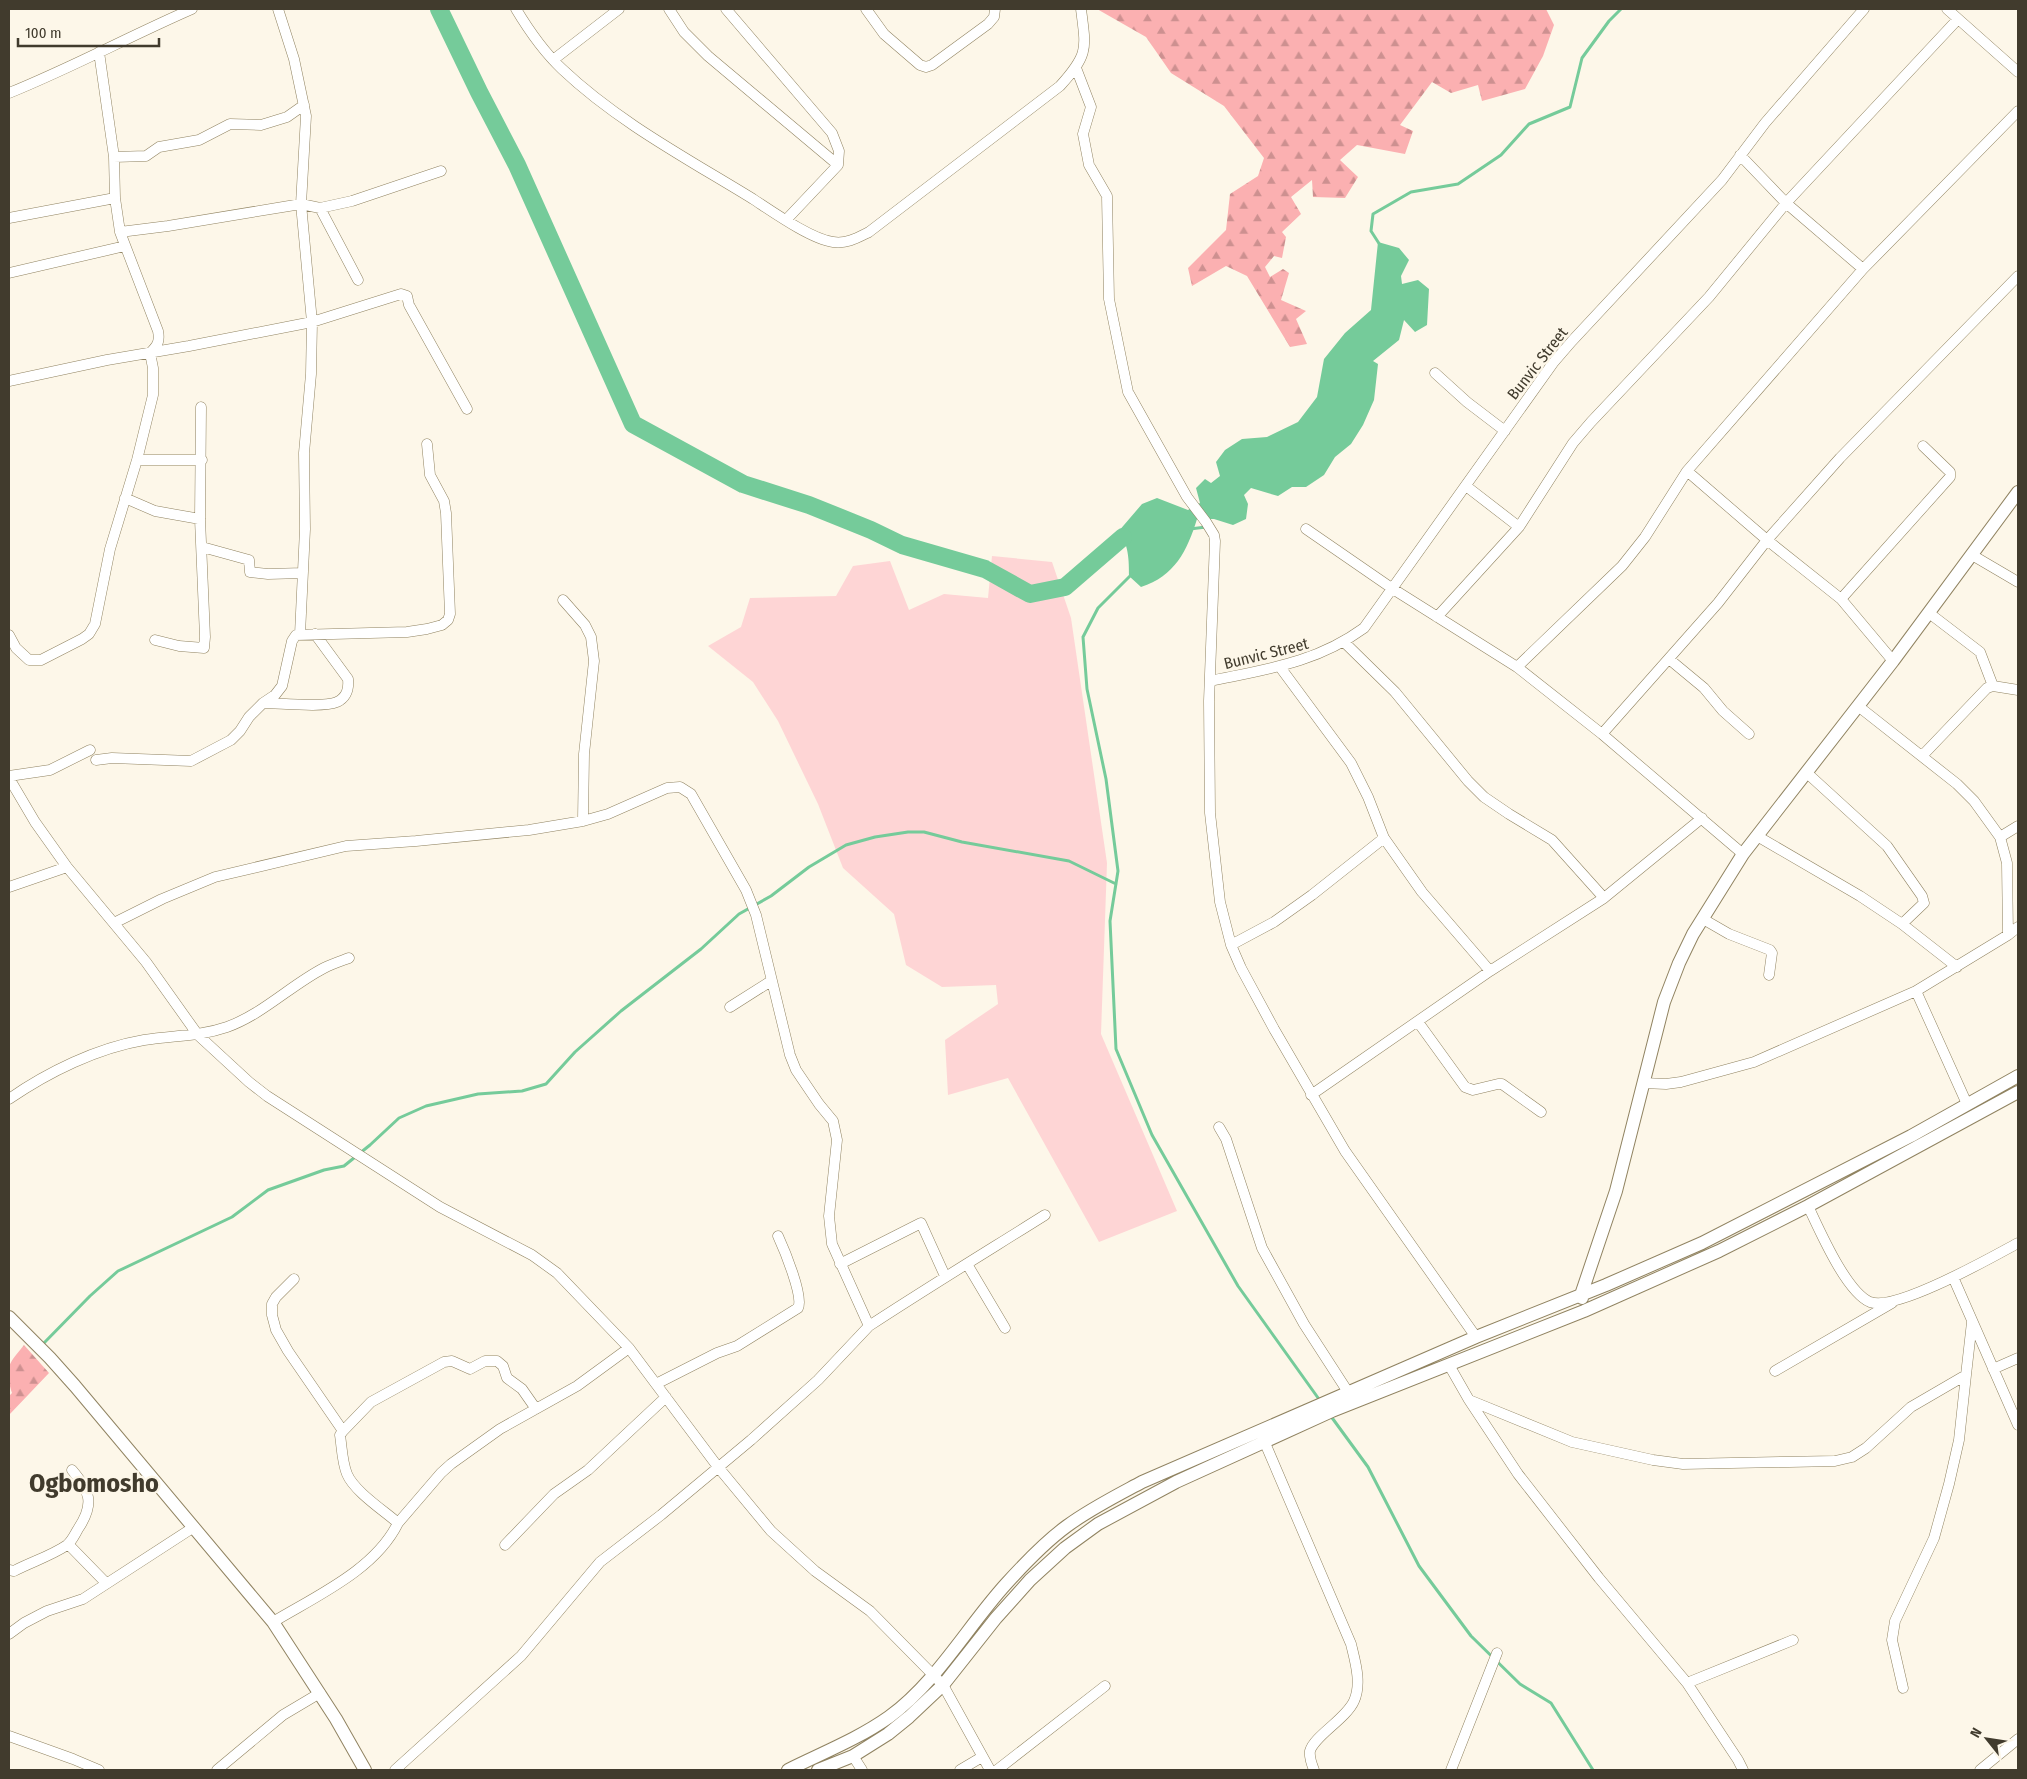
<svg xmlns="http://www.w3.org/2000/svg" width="2027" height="1779" font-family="'Fira Sans Condensed',sans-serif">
  <defs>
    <pattern id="forest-firs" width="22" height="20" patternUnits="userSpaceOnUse" patternTransform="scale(1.25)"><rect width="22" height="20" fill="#fbb0b1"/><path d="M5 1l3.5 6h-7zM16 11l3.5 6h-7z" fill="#cd9090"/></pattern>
  </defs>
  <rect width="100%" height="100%" fill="#fdf7e9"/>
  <!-- grass -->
  <path fill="#fed5d5" d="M 992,556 L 1052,562 L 1071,618 L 1107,863 L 1101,1034 L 1177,1211 L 1099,1242 L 1008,1078 L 948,1095 L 945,1040 L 998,1004 L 996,985 L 942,987 L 906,965 L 894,914 L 843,868 L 818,804 L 778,721 L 753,682 L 708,646 L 741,627 L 750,598 L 836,596 L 853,566 L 890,561 L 909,610 L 944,594 L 988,598 Z"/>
  <!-- forest -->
  <path fill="url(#forest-firs)" d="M 1097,9 L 1546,9 L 1554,25 L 1543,56 L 1525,89 L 1482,101 L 1478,85 L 1451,93 L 1432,82 L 1400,125 L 1413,131 L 1405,154 L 1357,145 L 1340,160 L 1358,177 L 1345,198 L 1313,197 L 1312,180 L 1291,197 L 1301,214 L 1282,232 L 1286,237 L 1282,258 L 1274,256 L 1265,267 L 1270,277 L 1283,269 L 1289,273 L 1281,300 L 1306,311 L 1296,319 L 1307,344 L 1290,347 L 1247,276 L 1226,266 L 1192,286 L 1188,268 L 1226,230 L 1230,194 L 1258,176 L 1264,158 L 1224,106 L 1171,73 L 1146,37 Z
    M 24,1345 L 49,1373 L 9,1415 L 9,1396 L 12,1393 C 4,1367 8,1365 24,1345 Z"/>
  <!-- water -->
  <path fill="#75cb9a" d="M 1378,242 L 1399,248 L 1409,260 L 1401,276 L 1402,284 L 1418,280 L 1429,289 L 1427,325 L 1415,332 L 1404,320 L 1399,340 L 1373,361 L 1378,364 L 1374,400 L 1363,425 L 1351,444 L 1335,457 L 1324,475 L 1306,487 L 1292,487 L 1278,496 L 1251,488 L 1244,495 L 1248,504 L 1246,519 L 1233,525 L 1214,519 L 1197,519 C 1187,551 1175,576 1141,587 L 1129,576 C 1129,561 1129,543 1118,532 L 1142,504 L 1157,498 L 1188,510 L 1200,503 L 1196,488 L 1205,479 L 1211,483 L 1220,476 L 1216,462 L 1225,450 L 1242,439 L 1267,437 L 1298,422 L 1317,397 L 1324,359 L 1345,333 L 1371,310 Z"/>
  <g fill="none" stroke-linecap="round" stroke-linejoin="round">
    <!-- stream -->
    <path stroke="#75cb9a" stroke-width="3" d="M 1380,245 L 1371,231 L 1373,214 L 1411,192 L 1458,184 L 1501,155 L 1529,124 L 1570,107 L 1582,58 L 1609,21 L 1621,9
      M 1190,529 L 1206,527
      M 1132,574 L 1098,608 L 1083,637 L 1087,689 L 1106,779 L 1118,871 L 1110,921 L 1116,1049 L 1152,1135 L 1238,1286 L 1321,1402
      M 42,1345 L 90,1296 L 118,1271 L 232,1217 L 268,1190 L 324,1170 L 344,1166 L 370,1145 L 399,1118 L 426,1106 L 478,1094 L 522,1091 L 546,1084 L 575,1052 L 621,1011 L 701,949 L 739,914 L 771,896 L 809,867 L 846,845 L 875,837 L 908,832 L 924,832 L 962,842 L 1069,861 L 1116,884
      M 1330,1415 L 1368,1467 L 1419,1566 L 1471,1636 L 1520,1684 L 1551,1703 L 1593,1770"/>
    <!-- river -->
    <path stroke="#75cb9a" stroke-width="18" d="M 439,9 L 479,92 L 517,165 L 633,424 L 743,484 L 809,505 L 871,530 L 902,545 L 985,569 L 1030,594 L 1065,587 L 1123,537"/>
    <defs>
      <path id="minor" d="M 278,9 L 294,59 L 306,116 L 301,204 L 312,322 L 311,374 L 304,453 L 305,529 L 300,634
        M 516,9 C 528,29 545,53 562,69 C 618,122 688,159 753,199 C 773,212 811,239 833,242 C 847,244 857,238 869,232 L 1060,86 C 1089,54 1086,49 1081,9
        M 669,9 L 684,32 L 708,56 L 838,165
        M 726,9 L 832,133 L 839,151 L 838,165 L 786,220
        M 866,9 L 884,34 L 920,65 L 926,67 L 932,65 L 988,24 L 994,17 L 995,9
        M 1947,9 L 2018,72
        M 553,60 L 619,9
        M 1076,68 L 1091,107 L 1083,134 L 1089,165 L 1107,196 L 1109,299 L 1128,392 L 1187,497 L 1206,522 L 1214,535 L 1215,541 L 1209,701 L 1210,813 L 1220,902 L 1231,945 L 1241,968 L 1274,1029 L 1345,1151 L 1476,1337
        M 9,93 C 71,68 130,36 192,9
        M 1740,155 L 1786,203 L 1863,269
        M 114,157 L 146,156 L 159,147 L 199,140 L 230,124 L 261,125 L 287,117 L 304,105
        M 320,208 L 358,280
        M 9,218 L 115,198
        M 120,232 L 168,226 L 301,204 L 320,208 L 352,201 L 441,171
        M 9,273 L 125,246
        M 1435,373 L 1467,402 L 1505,431
        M 9,381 L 107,360 L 189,346 L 312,322 L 401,294 L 407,296 L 409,305 L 467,409
        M 137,460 L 202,460
        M 1687,471 L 1767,540 L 1841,599 L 1893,661
        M 1466,486 L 1519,527
        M 125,498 L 155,511 L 200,519
        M 1306,529 L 1393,589 L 1517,667 L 1602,734 L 1743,854
        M 202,547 L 249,560 L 250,572 L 268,574 L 303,573
        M 1972,555 L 2018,582
        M 1841,599 L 1950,477 L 1950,472 L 1923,446
        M 563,600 L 585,625 L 591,637 L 594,661 L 584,754 L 583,821
        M 1929,613 L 1980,652 L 1993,686
        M 1437,617 L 1519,527 L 1573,443 L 1591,422 L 1709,297 L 1786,203 L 1958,19
        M 9,635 L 16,648 L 29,660 L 41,660 L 82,639 L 89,634 L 95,624 L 110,549 L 137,460 L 153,395 L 153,368 L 150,353 C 158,345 160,341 158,331 L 120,232 L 115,198 L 114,157 L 99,52
        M 155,640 L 179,646 L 204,648 L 205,637 L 200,519 L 201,407
        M 1345,643 L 1395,692 L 1468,781 L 1484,797 L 1509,814 L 1552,840 L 1604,898
        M 1669,659 L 1704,688 L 1723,711 L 1749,734
        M 1280,667 L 1351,763 L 1368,797 L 1384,838 L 1422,892 L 1490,971
        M 1517,667 L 1622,566 L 1645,537 L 1687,471 L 1863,269 L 2018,111
        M 1210,681 C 1267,669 1316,663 1364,628 L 1553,363 L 1572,341 L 1722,180 L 1765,123 L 1864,9
        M 263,703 C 280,703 323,708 337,702 C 347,697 349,689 348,679 L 315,634
        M 1858,706 L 1957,784 L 1974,801 L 2000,837 L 2007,863 L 2008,935
        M 1602,734 L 1718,603 L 1767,540 L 1840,458 L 2018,276
        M 1922,756 L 1987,688 L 1993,686 L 2018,690
        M 96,760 L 112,758 L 191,761 L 231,740 L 240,731 L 249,717 L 263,703 L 275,695 L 282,686 L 292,641 L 296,635 L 407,632 L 427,629 L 442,625 L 448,620 L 450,614 L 446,513 L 444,501 L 430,475 L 427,444
        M 1807,773 L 1887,846 L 1922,896 L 1924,903 L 1902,924
        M 9,776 L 50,770 L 90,750
        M 9,778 L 35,822 L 67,867 L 146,962 L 198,1035 L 249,1082 L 267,1096 L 440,1207 L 532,1255 L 557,1273 L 629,1348 L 718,1467 L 771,1531 L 815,1571 L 870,1611 L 943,1685 L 990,1770
        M 1757,836 L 1860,896 L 1902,924 L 1957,967
        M 2000,837 L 2018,826
        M 9,887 L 67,867
        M 1703,919 L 1729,934 L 1770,950 L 1772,953 L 1769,975
        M 114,923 L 162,899 L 215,877 L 346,846 L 416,841 L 529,830 L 583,821 L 608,814 L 667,788 L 680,787 L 691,794 L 746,890 L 756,915 L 790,1055 L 796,1070 L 819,1104 L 833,1121 L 837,1140 L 829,1216 L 832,1244 L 869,1326 L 818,1380 L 751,1440 L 661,1515 L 600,1562 L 521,1656 L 395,1770
        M 1231,945 L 1274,922 L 1312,895 L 1384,838
        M 1916,991 L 1967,1104
        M 730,1007 L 771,981
        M 1418,1022 L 1465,1087 L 1473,1090 L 1498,1084 L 1502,1084 L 1541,1112
        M 1643,1083 L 1666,1084 L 1681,1082 L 1754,1062 L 1916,991 L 2008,935 L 2018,927
        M 1311,1095 L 1490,971 L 1604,898 L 1702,818
        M 9,1099 C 48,1072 97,1048 144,1040 C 173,1035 198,1037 227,1027 C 263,1014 291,985 324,968 C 332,964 341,961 349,958
        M 1219,1127 L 1226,1139 L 1262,1248 L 1304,1324 L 1348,1392
        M 1808,1206 C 1819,1229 1846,1292 1870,1302 C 1896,1312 1992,1257 2018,1243
        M 840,1264 L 921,1223 L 945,1276
        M 967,1264 L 1005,1328
        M 1953,1277 L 2018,1425
        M 294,1279 L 276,1297 L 272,1304 L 272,1315 L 276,1330 L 288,1351 L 343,1431 L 340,1435 C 342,1448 342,1462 347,1474 C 354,1491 383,1510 398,1523
        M 869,1326 C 927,1288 986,1252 1045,1215
        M 1449,1365 L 1469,1400 L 1518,1474 L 1599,1578 L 1687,1683 L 1738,1760 L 1743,1770
        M 1993,1369 L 2018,1358
        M 1775,1371 L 1892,1303
        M 656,1384 L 717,1353 L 737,1346 L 798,1308 C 804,1297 784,1249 778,1236
        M 1469,1400 L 1572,1442 L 1653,1460 L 1683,1464 L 1835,1461 L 1852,1457 L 1866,1448 L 1911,1407 L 1966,1375 L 1972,1322
        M 343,1431 L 371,1402 L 444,1362 L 452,1361 L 470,1369 L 485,1361 L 497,1361 L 503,1366 L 507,1378 L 522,1389 L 536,1409
        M 1265,1443 L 1351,1644 C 1355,1661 1362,1683 1354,1701 C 1346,1719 1314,1736 1310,1751 C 1309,1757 1312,1765 1314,1770
        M 68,1544 L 106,1583
        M 505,1545 L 554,1494 L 588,1470 L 666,1397
        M 9,1570 L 14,1571 C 31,1562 51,1556 67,1545 C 72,1541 75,1534 78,1529 C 95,1504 90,1491 72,1470
        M 273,1622 C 316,1596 375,1570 398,1523 L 441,1473 L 451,1464 L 500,1429 L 577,1386 L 629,1348
        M 9,1634 L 24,1623 L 47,1611 L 83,1599 L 194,1527
        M 1687,1683 L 1793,1640
        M 1903,1688 L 1892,1640 L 1895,1621 L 1934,1538 L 1949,1484 L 1959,1440 L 1966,1375
        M 9,1736 L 73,1759 L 99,1770
        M 853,1756 L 862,1770
        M 217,1770 L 283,1715 L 320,1693
        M 960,1770 L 982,1757
        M 997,1770 L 1105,1686
        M 1451,1770 L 1497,1653
        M 1980,1770 L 2018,1739"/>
      <path id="major" d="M 1582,1298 L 1581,1295 L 1616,1191 L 1664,1002 L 1679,963 L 1693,934 L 1743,854 L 1893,661 L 2018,492
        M 9,1317 L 50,1358 L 75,1386 L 273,1622 L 336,1719 L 365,1770
        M 788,1770 C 822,1753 858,1739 889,1717 C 937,1682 967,1627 1006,1584 C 1025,1563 1045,1542 1067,1526 C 1090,1509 1116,1496 1142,1482 L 1476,1337 L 1606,1285 L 1702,1243 L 1911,1136 L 2018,1076
        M 818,1770 L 853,1756 L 888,1734 L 909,1717 L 943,1685 L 996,1618 L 1030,1580 L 1065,1548 L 1098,1524 L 1176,1482 L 1332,1411 L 1584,1311 L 1719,1251 L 1808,1206 L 2018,1092"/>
    </defs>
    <!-- minor casing -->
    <use href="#minor" stroke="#908361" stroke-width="11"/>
    <!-- major casing -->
    <use href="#major" stroke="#908361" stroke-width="14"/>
    <!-- minor -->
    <use href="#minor" stroke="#fff" stroke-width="10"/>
    <!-- major -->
    <use href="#major" stroke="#fff" stroke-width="12"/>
  </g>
  <g text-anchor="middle" stroke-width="5" stroke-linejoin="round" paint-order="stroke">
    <!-- street labels -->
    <g font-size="16" fill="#413b2d" stroke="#fdf7e9">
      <text transform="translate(1537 363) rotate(-52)" y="6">Bunvic Street</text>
      <text transform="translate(1266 653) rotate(-14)" y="6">Bunvic Street</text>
    </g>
    <!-- town labels -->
    <g font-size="26" font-weight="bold" fill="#413b2d" stroke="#fdf7e9">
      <text x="94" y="1492">Ogbomosho</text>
    </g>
  </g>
  <!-- border -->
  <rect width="2027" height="1779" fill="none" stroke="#413b2d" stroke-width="20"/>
  <!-- north arrow -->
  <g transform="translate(1987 1739) rotate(300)" stroke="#fdf7e9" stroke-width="4" paint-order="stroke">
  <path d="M0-4L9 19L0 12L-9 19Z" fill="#413b2d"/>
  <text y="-8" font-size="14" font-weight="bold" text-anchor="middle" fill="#413b2d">N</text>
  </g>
  <!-- scale -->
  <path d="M18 38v8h141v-8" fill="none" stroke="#413b2d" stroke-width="2.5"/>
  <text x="25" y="38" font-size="15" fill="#413b2d" stroke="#fdf7e9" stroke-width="4" paint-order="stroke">100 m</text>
</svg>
